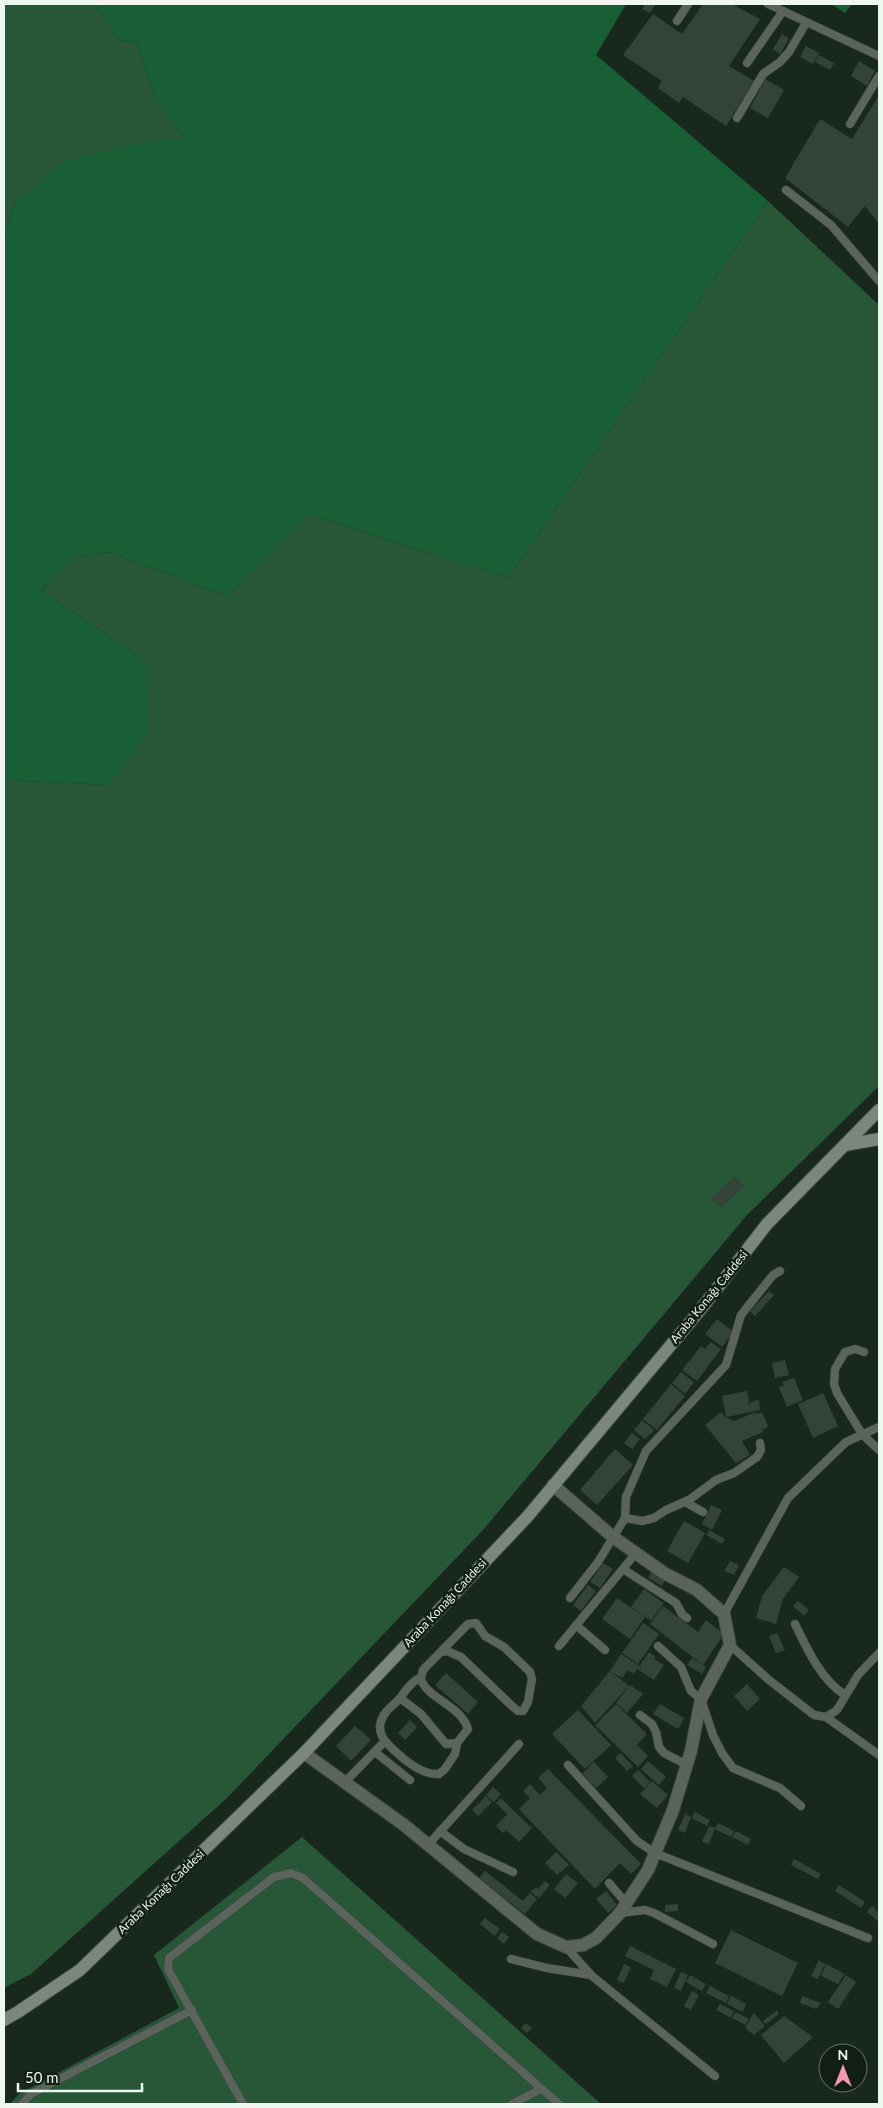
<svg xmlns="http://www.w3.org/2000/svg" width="883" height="2108" font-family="Lato,sans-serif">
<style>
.green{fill:#275737}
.forest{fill:#185f35}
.building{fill:#334337}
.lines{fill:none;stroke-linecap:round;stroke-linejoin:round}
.service-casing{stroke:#37453a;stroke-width:9}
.minor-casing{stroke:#37453a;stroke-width:14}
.secondary-casing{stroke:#37453a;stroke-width:14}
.service{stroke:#5b635d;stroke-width:8}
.minor{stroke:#5b635d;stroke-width:12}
.secondary{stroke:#7b867d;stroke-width:12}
.labels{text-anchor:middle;stroke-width:5;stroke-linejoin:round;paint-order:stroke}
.street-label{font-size:12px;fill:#edf6ef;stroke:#101e14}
</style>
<rect width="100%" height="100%" fill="#19281d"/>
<g class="green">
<polygon points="4,4 94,4 120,40 136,42 156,99 186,140 153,140 15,202 4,241"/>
<polygon points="768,201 879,305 879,1086 747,1215 483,1530 227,1798 31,1974 4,1988 4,780 109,785 145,661 41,590 71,558 109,552 227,596 307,514 508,578"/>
<polygon points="302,1837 601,2104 10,2104 19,2094 179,2008 154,1955"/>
</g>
<g class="forest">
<polygon points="94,4 626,4 596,55 768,201 508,578 307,514 227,596 109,552 71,558 41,590 145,661 148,732 109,785 4,780 4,241 15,202 65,161 153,140 186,140 156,99 136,42 120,40"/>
<polygon points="831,4 852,4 845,13"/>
</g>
<g class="building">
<polygon points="645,4 656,4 650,13 642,9"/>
<polygon points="703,4 732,4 760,19 729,66 754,81 726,126 683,97 679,103 658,88 662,81 623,55 653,14 682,34"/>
<polygon points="782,34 789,39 780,54 773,49"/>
<polygon points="806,46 819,53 813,64 800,57"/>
<polygon points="819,55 834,63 830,70 815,62"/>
<polygon points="859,61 875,71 867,86 851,76"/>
<polygon points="765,79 784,90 768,118 750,108"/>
<polygon points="879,95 879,224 865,206 848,227 785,178 820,119 852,139"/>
<polygon points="735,1176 744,1186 721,1208 711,1198"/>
<polygon points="769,1291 774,1295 755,1316 750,1311"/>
<polygon points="717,1319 734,1332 722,1347 705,1334"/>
<polygon points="711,1342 721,1349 697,1381 682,1370 701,1346 705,1349"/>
<polygon points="785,1360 789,1375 775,1378 772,1363"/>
<polygon points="681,1372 694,1382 685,1394 672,1383"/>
<polygon points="794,1378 803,1400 787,1407 779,1387 784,1385 782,1382"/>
<polygon points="671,1384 685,1396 657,1430 643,1419"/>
<polygon points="747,1391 750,1409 750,1402 759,1400 760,1410 726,1417 722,1396"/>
<polygon points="823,1393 838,1426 813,1438 798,1404"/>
<polygon points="721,1412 725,1417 734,1421 756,1412 757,1414 762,1412 768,1427 762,1430 763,1432 742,1441 750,1455 736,1463 705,1425"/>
<polygon points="642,1420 654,1430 645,1439 634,1430"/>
<polygon points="632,1433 640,1439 632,1449 624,1443"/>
<polygon points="615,1449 633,1465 597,1505 580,1490"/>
<polygon points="711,1505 722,1510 712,1530 702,1524"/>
<polygon points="684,1521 705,1533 688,1563 667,1551"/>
<polygon points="709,1530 725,1539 722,1544 706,1535"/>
<polygon points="730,1561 739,1565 734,1575 724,1571"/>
<polygon points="603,1563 613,1569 600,1588 590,1582"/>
<polygon points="784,1567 799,1577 783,1599 776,1624 756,1618 762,1596"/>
<polygon points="652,1570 666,1578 662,1586 648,1578"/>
<polygon points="588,1585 596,1591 581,1611 573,1605"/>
<polygon points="644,1589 664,1603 651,1621 631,1607"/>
<polygon points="617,1598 645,1617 630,1639 602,1619"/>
<polygon points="798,1601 809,1610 804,1616 793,1606"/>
<polygon points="663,1606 698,1632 706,1620 724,1634 703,1665 650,1624"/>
<polygon points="643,1623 659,1634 638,1664 622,1653"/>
<polygon points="777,1633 785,1650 776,1653 769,1636"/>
<polygon points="649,1652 656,1657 654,1659 664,1665 654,1680 637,1669 634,1674 628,1670 622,1678 610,1671 621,1654 641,1667 640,1665"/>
<polygon points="692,1658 706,1667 702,1674 687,1665"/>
<polygon points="610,1671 629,1686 595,1723 581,1706"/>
<polygon points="446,1673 478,1702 468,1714 435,1685"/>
<polygon points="747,1684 760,1699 747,1711 734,1696"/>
<polygon points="630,1685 643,1694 627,1713 616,1703"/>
<polygon points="616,1704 647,1734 637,1745 648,1756 638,1767 595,1725"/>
<polygon points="660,1704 684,1718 678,1729 653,1714"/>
<polygon points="578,1710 611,1745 585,1769 552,1734"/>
<polygon points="410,1720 417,1727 405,1740 398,1733"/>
<polygon points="355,1726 371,1740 351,1761 336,1746"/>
<polygon points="620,1753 633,1766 627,1771 615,1758"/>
<polygon points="648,1761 666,1777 659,1785 641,1769"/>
<polygon points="594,1762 608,1777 596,1788 582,1774"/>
<polygon points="548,1769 641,1864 631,1874 620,1863 595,1889 519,1809 530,1798 523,1791 530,1784 540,1795 547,1788 538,1778"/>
<polygon points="638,1770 650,1782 644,1788 632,1776"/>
<polygon points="652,1781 668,1795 657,1808 640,1794"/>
<polygon points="493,1787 501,1794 494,1802 486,1795"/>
<polygon points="486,1796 492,1802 478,1816 472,1810"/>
<polygon points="501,1798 512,1809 507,1814 496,1803"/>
<polygon points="512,1809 532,1828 519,1842 506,1830 503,1833 496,1826"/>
<polygon points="695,1812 710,1820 707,1826 692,1818"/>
<polygon points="685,1814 691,1817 685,1833 678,1830"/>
<polygon points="718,1823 734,1831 731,1837 715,1829"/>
<polygon points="709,1826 715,1828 709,1844 702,1842"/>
<polygon points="736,1831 751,1839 748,1845 732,1837"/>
<polygon points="556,1852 569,1865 557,1875 545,1863"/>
<polygon points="794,1859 821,1874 818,1879 791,1865"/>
<polygon points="485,1871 523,1901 530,1893 537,1899 525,1914 479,1878"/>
<polygon points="566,1874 578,1883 565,1898 554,1889"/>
<polygon points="545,1881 550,1885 539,1898 531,1892 536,1887 538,1889"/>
<polygon points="839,1885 865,1902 861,1908 835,1891"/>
<polygon points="606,1891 617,1905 608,1913 596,1899"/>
<polygon points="678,1904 678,1911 665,1912 665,1905"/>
<polygon points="872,1906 879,1913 879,1922 867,1912"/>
<polygon points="485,1918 500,1929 495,1936 480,1924"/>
<polygon points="731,1930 798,1963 782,1996 715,1963"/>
<polygon points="502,1932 509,1937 504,1944 497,1938"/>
<polygon points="630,1946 676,1969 667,1987 650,1979 654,1970 625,1956"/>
<polygon points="819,1960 825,1964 818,1979 811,1976"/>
<polygon points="624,1964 631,1967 624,1983 617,1980"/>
<polygon points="826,1964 845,1974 838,1984 821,1976"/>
<polygon points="681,1972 688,1975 681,1991 674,1988"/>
<polygon points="690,1975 706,1984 702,1991 686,1982"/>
<polygon points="846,1975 856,1982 838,2009 828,2002"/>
<polygon points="710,1986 729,1996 726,2003 706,1993"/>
<polygon points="692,1991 699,1995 691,2010 684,2006"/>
<polygon points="731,1996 746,2004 743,2012 727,2004"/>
<polygon points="802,1996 821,2003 816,2009 800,2003"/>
<polygon points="720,2004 734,2011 731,2018 716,2010"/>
<polygon points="777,2010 779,2014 766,2024 763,2021"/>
<polygon points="736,2012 749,2019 745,2025 732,2018"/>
<polygon points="754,2013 765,2026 754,2035 745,2028"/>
<polygon points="784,2016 813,2037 784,2063 761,2035"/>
<polygon points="526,2023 532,2028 527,2033 521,2028"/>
</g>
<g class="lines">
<defs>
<g id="service">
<polyline points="768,4 879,56"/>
<polyline points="677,21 688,4"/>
<polyline points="747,63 783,11"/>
<polyline points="737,118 763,74 780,62 789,52 806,23"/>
<polyline points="850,124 879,76"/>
<polyline points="786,190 831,225 879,281"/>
<polyline points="864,1352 855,1349 845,1352 835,1369 834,1384 837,1393 862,1434 879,1450"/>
<polyline points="685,1502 703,1512"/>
<polyline points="625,1518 642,1521 654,1518 666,1510 689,1500 716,1480 734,1473 757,1457 761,1450 760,1443"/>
<polyline points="623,1569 676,1603 682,1614 687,1618"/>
<polyline points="570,1598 598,1562 625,1518 626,1497 646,1451 726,1365 741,1315 773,1275 780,1271"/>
<polyline points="724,1614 788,1498 846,1442 879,1427"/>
<path d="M795 1624C807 1649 821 1680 845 1695"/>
<polyline points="576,1625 605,1650"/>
<polyline points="730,1645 769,1680 814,1715 826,1717 837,1710 858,1675 879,1653"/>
<polyline points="559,1646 636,1553"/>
<polyline points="658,1646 681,1667 691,1691 701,1699 713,1735 722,1753 733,1768 780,1788 801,1806"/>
<path d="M421 1677C410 1683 407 1689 400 1698 396 1703 390 1707 386 1712 370 1733 389 1746 404 1759 414 1767 426 1775 439 1774L445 1769 455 1754 457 1743 468 1729C461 1706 431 1700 422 1682 420 1678 422 1674 423 1670L468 1624 476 1623 485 1636 504 1647 530 1672 532 1679 530 1690 528 1702 523 1711H518L512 1706 461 1657 447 1651 441 1652"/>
<polyline points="400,1698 421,1714 446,1744 457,1743"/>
<polyline points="640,1715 652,1724 656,1732 659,1747 664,1753 687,1765"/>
<polyline points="826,1717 879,1755"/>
<polyline points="375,1752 410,1780"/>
<polyline points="568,1765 637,1841 655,1853 868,1938"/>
<polyline points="345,1782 384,1742"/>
<polyline points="440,1831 464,1849 513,1872"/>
<polyline points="428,1845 519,1744"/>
<polyline points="609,1883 626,1903"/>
<polyline points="620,1913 645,1910 654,1913 713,1944"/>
<polyline points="566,1947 592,1976 715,2076"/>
<polyline points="511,1959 547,1968 591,1975"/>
<polyline points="22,2104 31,2094 192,2010"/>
<polyline points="243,2104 168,1969 169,1958 274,1877 291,1873 303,1878 559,2104"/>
<polyline points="512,2104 541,2089"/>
</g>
<polyline id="minor" points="304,1753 404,1825 537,1934 566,1947 583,1945 596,1938 620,1913 648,1870 673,1810 691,1751 701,1699 730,1645 724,1614 697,1590 664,1573 613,1537 553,1485"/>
<g id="secondary">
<polyline points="845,1145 879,1139"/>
<polyline points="4,2020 18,2012 80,1970 304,1753 528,1516 701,1309 767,1224 879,1110"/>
</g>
</defs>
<use href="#service" class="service-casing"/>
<use href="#minor" class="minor-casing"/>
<use href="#secondary" class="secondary-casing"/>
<use href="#service" class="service"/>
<use href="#minor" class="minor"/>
<use href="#secondary" class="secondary"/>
</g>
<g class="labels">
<g class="street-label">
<text transform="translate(709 1297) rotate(-51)" y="4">Araba Konağı Caddesi</text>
<text transform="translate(445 1603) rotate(-47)" y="4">Araba Konağı Caddesi</text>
<text transform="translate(161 1892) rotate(-44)" y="4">Araba Konağı Caddesi</text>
</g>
</g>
<rect width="883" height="2108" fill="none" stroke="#edf6ef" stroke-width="10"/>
<g transform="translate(843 2068)"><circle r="24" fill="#101e14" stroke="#68746c"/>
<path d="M0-4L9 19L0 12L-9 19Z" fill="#f19ab1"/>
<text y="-8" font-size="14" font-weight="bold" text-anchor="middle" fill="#edf6ef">N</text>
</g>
<path d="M18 2083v8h124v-8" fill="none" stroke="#edf6ef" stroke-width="2.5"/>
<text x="25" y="2083" font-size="15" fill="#edf6ef" stroke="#101e14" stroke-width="4" paint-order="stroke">50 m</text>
</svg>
